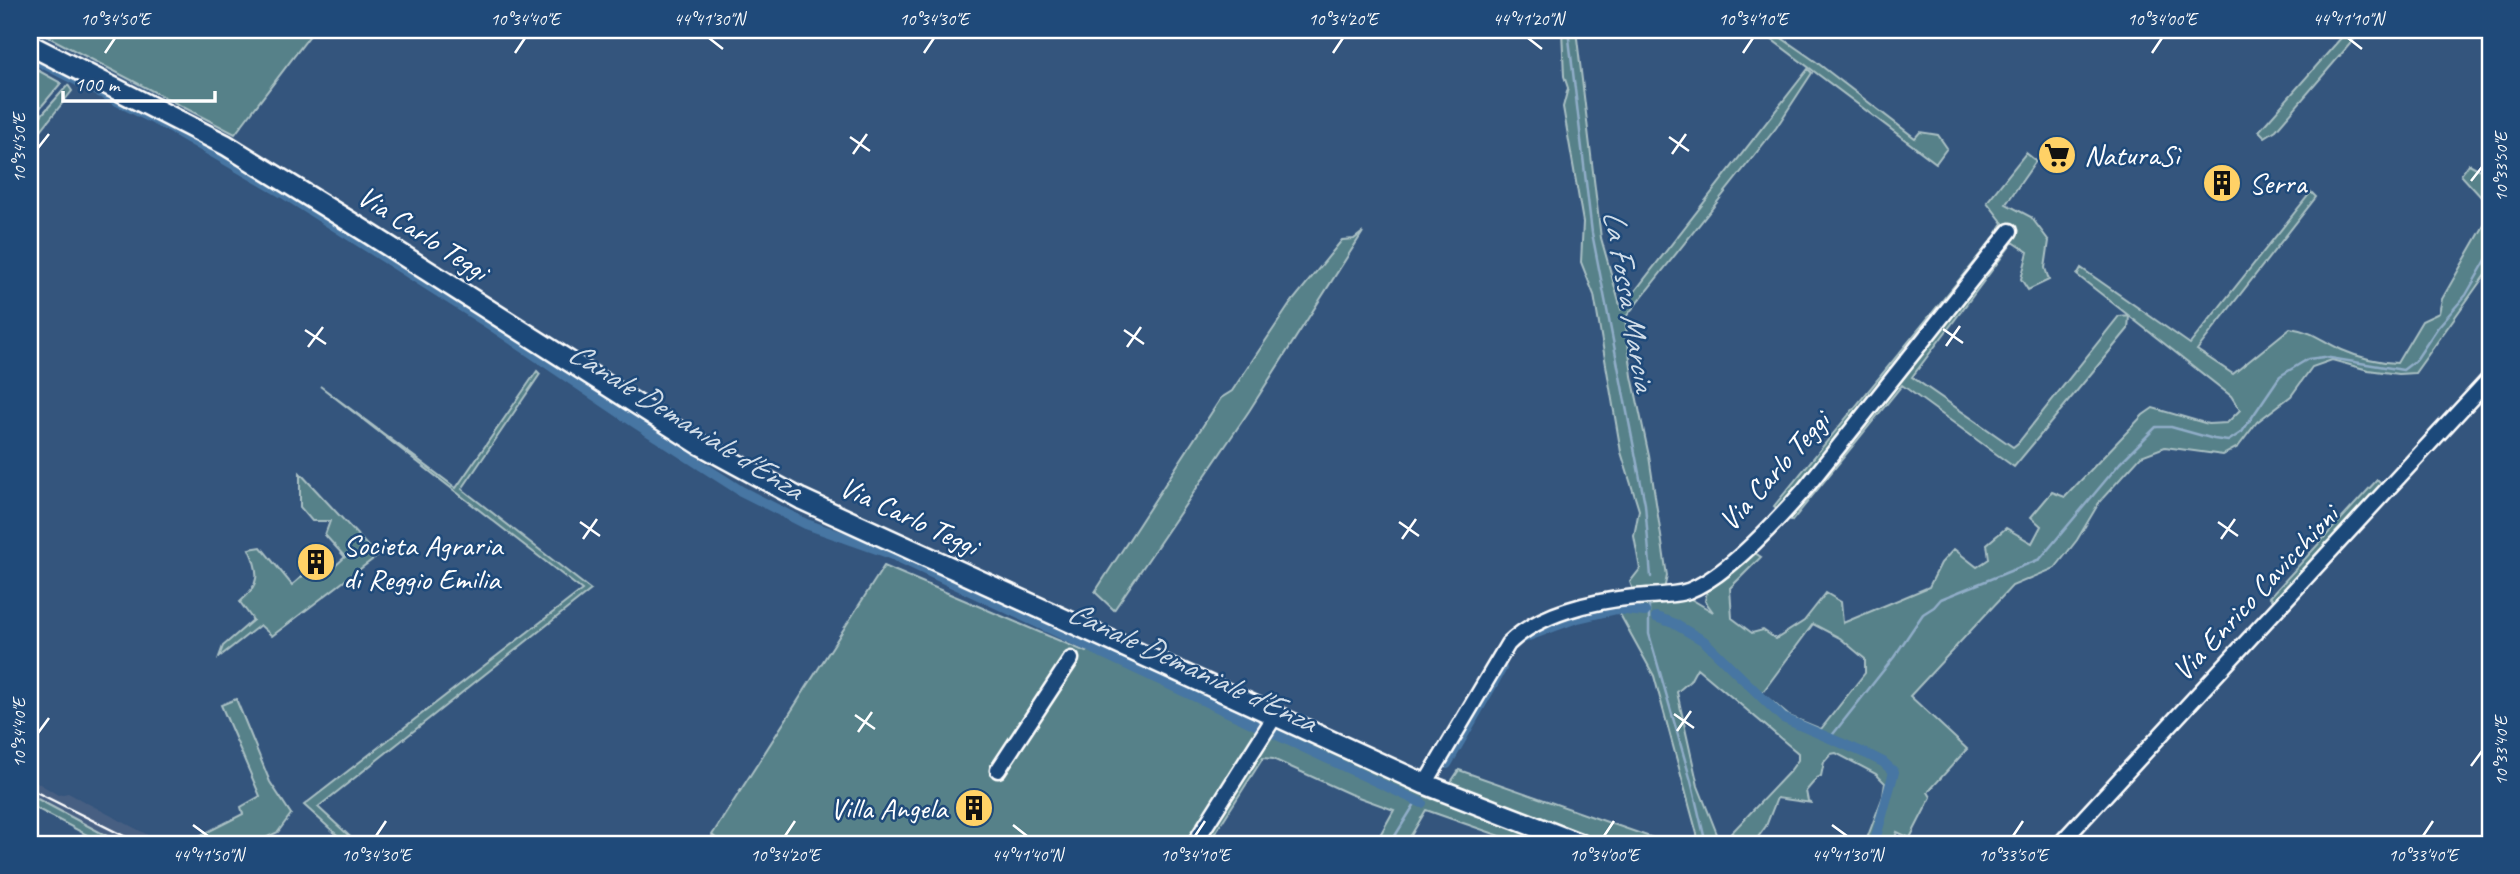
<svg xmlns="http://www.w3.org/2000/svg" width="2520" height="874" font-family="Caveat,sans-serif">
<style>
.built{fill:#475f82}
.green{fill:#568189;stroke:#aac0c4;stroke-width:2;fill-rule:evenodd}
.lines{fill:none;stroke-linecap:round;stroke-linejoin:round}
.stream{stroke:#90adc8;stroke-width:2.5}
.canal{stroke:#4676a3;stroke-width:10}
.minor-casing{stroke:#fff;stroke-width:19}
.major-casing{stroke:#fff;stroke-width:24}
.minor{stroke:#1f4a7a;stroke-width:14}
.major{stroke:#1f4a7a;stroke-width:19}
.rail{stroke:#fff;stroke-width:2.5}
.ticks{fill:none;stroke:#fff;stroke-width:2.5}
.labels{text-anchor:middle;stroke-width:5;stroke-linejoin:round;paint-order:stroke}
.poi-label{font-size:30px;fill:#fff;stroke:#1f4a7a;text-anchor:start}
.street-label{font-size:30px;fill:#fff;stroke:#1f4a7a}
.water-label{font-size:32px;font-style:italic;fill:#d1dde8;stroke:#1f4a7a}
.neatline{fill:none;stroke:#fff;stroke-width:2.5}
.ticks-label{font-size:18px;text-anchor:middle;fill:#fff}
</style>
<rect width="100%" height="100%" fill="#34557d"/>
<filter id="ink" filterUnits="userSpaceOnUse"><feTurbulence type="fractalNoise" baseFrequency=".0143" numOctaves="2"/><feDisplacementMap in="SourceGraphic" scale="14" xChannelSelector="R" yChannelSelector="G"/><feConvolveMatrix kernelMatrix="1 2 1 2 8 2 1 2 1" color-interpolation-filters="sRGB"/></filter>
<g filter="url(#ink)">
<polygon class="built" points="30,778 58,795 68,793 165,844 122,844 30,795"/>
<g class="green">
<polygon points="35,30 314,30 235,134"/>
<path d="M1562 30H1576L1601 238 1621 309 1808 69 1812 73 1776 128 1625 318 1632 376 1649 456 1667 576 1663 594 1679 592 1713 612 1705 601 1709 580 1747 548 1761 557 1730 588 1732 618 1752 633 1763 630 1776 639 1804 621 1826 593 1841 602 1843 623 1929 587 1941 563 1954 549 1977 567 1989 559 1987 544 2006 528 2032 543 2041 526 2031 517 2052 492 2065 497 2143 415 2153 408 2208 424 2227 423 2240 410 2231 396 2129 316 2128 329 2014 467 1902 385 1792 521 1774 506 1995 236 2003 223 1987 202 2026 153 2036 161 2006 204 2031 217 2049 241 2045 268 2049 280 2028 290 2021 279 2028 252 2013 242 1912 377 2013 447 2018 443 2119 316 2128 315 2077 275 2081 268 2190 344 2311 192 2316 197 2197 350 2233 374 2290 328C2316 332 2321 341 2342 350 2360 358 2378 362 2397 363L2422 321 2439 313 2442 299 2490 215V268L2415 373 2398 374 2368 370 2332 360 2312 367 2291 396 2257 422 2238 447 2223 455 2165 447 2141 456 2100 501 2077 540 2055 568 2012 586 1910 696 1967 749 1928 792 1931 797 1910 838 1897 832 1893 844H1865L1883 796 1885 783 1876 774 1836 753 1831 754 1824 762 1821 776 1817 778 1806 791 1808 801 1812 803 1777 798 1766 826 1753 844H1698L1697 834 1654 676 1617 609 1644 612 1639 606 1630 582 1640 569 1634 536 1639 510 1621 452 1594 295 1581 262 1583 222 1563 107 1568 88 1564 76ZM1813 624 1840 638 1865 659V673L1821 729 1789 716 1762 693ZM1697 668 1798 753V760L1790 771 1721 844 1698 786 1677 692 1690 681Z"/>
<polygon points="1759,30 1770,30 1815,61 1915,138 1920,132 1938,135 1947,148 1936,163"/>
<polygon points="2348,30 2362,30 2276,130 2265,137 2259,131"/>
<polygon points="30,66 61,83 30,120"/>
<polygon points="68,85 72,91 30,144 30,128"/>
<polygon points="2469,164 2490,175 2490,207 2461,175"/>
<polygon points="1363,232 1249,411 1114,610 1095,592 1221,398 1232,391 1290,304 1342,240 1354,239"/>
<polygon points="537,371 540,374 462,489 591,590 318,807 358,844 347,844 304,805 582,590 320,386 456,488"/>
<path d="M300 473 377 556 272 636 260 625 219 657 223 646 253 620 240 602C260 585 260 573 249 549L261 547 292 585 312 568 322 578 345 557 325 535 330 521H312L300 507Z"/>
<polygon points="2377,480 2386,489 2279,606 2270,597"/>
<polygon points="884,566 1086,652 1093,644 1102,646 1432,799 1438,790 1580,844 1523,844 1426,810 1406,844 1375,844 1394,810 1350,794 1273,759 1263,758 1208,844 723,844 712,835"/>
<polygon points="236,699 270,782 291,814 278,832 253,844 184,844 243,814 241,807 260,796 221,705"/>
<polygon points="1459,770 1670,844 1603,844 1449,785"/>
<polygon points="30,795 122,844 104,844 30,805"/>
</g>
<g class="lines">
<g class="stream">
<polyline points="1568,30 1592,233 1645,504 1651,577"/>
<polyline points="1649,602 1649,634 1691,781 1706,844"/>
<polyline points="1830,738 1894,657 1923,614 1934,607 1941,599 2040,559 2120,463 2156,427 2171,427 2214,439 2228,441 2242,432 2280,376 2308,359 2324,357 2403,370 2416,360 2438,327 2466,295 2490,253"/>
<polyline points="1390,844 1416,802"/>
</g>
<g class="canal">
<polyline points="30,57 167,126 286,195 492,326 634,422 741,491 806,524 891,554 1422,803"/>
<polyline points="1656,617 1673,623 1704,641 1783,718 1869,755 1883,762 1894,772 1874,844"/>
<polyline points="1523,638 1574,619 1617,609 1645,612"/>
<polyline points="1447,764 1502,668"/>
</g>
<defs>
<g id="minor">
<polyline points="998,770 1071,659"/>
<path d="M1425 784 1508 644C1539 613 1593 601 1635 597 1652 595 1673 596 1688 591 1727 576 1777 521 1804 490L2010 231"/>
<polyline points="1194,844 1275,716"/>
<polyline points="2060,844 2490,378"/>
</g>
<polyline id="major" points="30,45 226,145 365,231 699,444 801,499 1425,784 1580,844"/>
</defs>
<use href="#minor" class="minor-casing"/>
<use href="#major" class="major-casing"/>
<use href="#minor" class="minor"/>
<use href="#major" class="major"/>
<polyline class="rail" points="30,789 140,844"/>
</g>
</g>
<path class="ticks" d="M709 38 723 49M1528 38 1542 49M2348 38 2362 49M105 53 115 38M515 53 525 38M924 53 934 38M1333 53 1343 38M1743 53 1753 38M2152 53 2162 38M850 137 870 151M1669 137 1689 151M38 148 49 134M853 154 867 134M1672 154 1686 134M2471 181 2482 167M1943 329 1963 343M305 330 326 344M1124 330 1144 344M1946 346 1960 326M308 347 323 327M1127 347 1141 327M580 522 600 536M1399 522 1419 536M2218 522 2238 536M583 539 597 519M1402 539 1416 519M2221 539 2235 519M1674 714 1694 728M855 715 875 729M1677 731 1691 711M858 732 872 712M38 733 49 718M2471 766 2482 751M193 825 208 836M1013 825 1027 836M1832 825 1847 836M376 836 386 821M785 836 795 821M1195 836 1205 821M1604 836 1614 821M2013 836 2023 821M2423 836 2433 821"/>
<defs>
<symbol id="supermarket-disc" viewBox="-11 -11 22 22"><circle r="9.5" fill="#ffd166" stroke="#1f4a7a"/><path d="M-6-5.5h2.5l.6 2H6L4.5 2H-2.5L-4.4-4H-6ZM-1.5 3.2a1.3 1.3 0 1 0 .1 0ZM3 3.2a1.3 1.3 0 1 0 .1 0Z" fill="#111"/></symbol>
<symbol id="building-disc" viewBox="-11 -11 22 22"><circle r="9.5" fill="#ffd166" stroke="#1f4a7a"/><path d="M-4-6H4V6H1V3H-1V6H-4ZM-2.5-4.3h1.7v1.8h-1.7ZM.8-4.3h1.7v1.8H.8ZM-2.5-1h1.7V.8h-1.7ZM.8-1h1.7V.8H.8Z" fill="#111"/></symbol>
</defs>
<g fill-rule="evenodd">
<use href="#supermarket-disc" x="2035" y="133" width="44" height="44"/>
<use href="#building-disc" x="2200" y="161" width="44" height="44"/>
<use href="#building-disc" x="294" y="540" width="44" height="44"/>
<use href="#building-disc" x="952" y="786" width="44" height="44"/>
</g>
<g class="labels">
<g class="poi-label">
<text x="2084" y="165">NaturaSì</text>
<text x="2249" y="193">Serra</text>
<text x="343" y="555">Societa Agraria<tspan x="343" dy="34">di Reggio Emilia</tspan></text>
<text x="947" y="818" text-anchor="end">Villa Angela</text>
</g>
<g class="street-label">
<text transform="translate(423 233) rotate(33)" y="10">Via Carlo Teggi</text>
<text transform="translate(1774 471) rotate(-48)" y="10">Via Carlo Teggi</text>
<text transform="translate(909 516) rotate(25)" y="10">Via Carlo Teggi</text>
<text transform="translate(2255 593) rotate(-47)" y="10">Via Enrico Cavicchioni</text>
</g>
<g class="water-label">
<text transform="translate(1630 300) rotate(80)" y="11">La Fossa Marcia</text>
<text transform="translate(686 420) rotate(32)" y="11">Canale Demaniale d'Enza</text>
<text transform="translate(1192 666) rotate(25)" y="11">Canale Demaniale d'Enza</text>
</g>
</g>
<rect width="2520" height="874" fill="none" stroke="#1f4a7a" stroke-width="77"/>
<path d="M63 91v10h152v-10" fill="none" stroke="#ffffff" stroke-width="3.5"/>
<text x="74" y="91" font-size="21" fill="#ffffff" stroke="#1f4a7a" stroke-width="5" paint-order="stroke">100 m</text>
<rect x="38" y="38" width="2444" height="798" class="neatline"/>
<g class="ticks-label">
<text x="115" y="25">10°34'50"E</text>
<text x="525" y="25">10°34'40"E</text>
<text x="709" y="25">44°41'30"N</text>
<text x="934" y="25">10°34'30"E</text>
<text x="1343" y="25">10°34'20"E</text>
<text x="1528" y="25">44°41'20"N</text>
<text x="1753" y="25">10°34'10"E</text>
<text x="2162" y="25">10°34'00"E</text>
<text x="2348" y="25">44°41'10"N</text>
<text transform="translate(19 148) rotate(-90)" y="6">10°34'50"E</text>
<text transform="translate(2501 167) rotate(-90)" y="6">10°33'50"E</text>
<text transform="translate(19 733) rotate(-90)" y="6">10°34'40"E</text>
<text transform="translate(2501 751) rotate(-90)" y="6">10°33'40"E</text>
<text x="208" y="861">44°41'50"N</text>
<text x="376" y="861">10°34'30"E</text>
<text x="785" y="861">10°34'20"E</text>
<text x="1027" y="861">44°41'40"N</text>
<text x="1195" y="861">10°34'10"E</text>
<text x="1604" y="861">10°34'00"E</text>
<text x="1847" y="861">44°41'30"N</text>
<text x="2013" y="861">10°33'50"E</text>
<text x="2423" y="861">10°33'40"E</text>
</g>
</svg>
